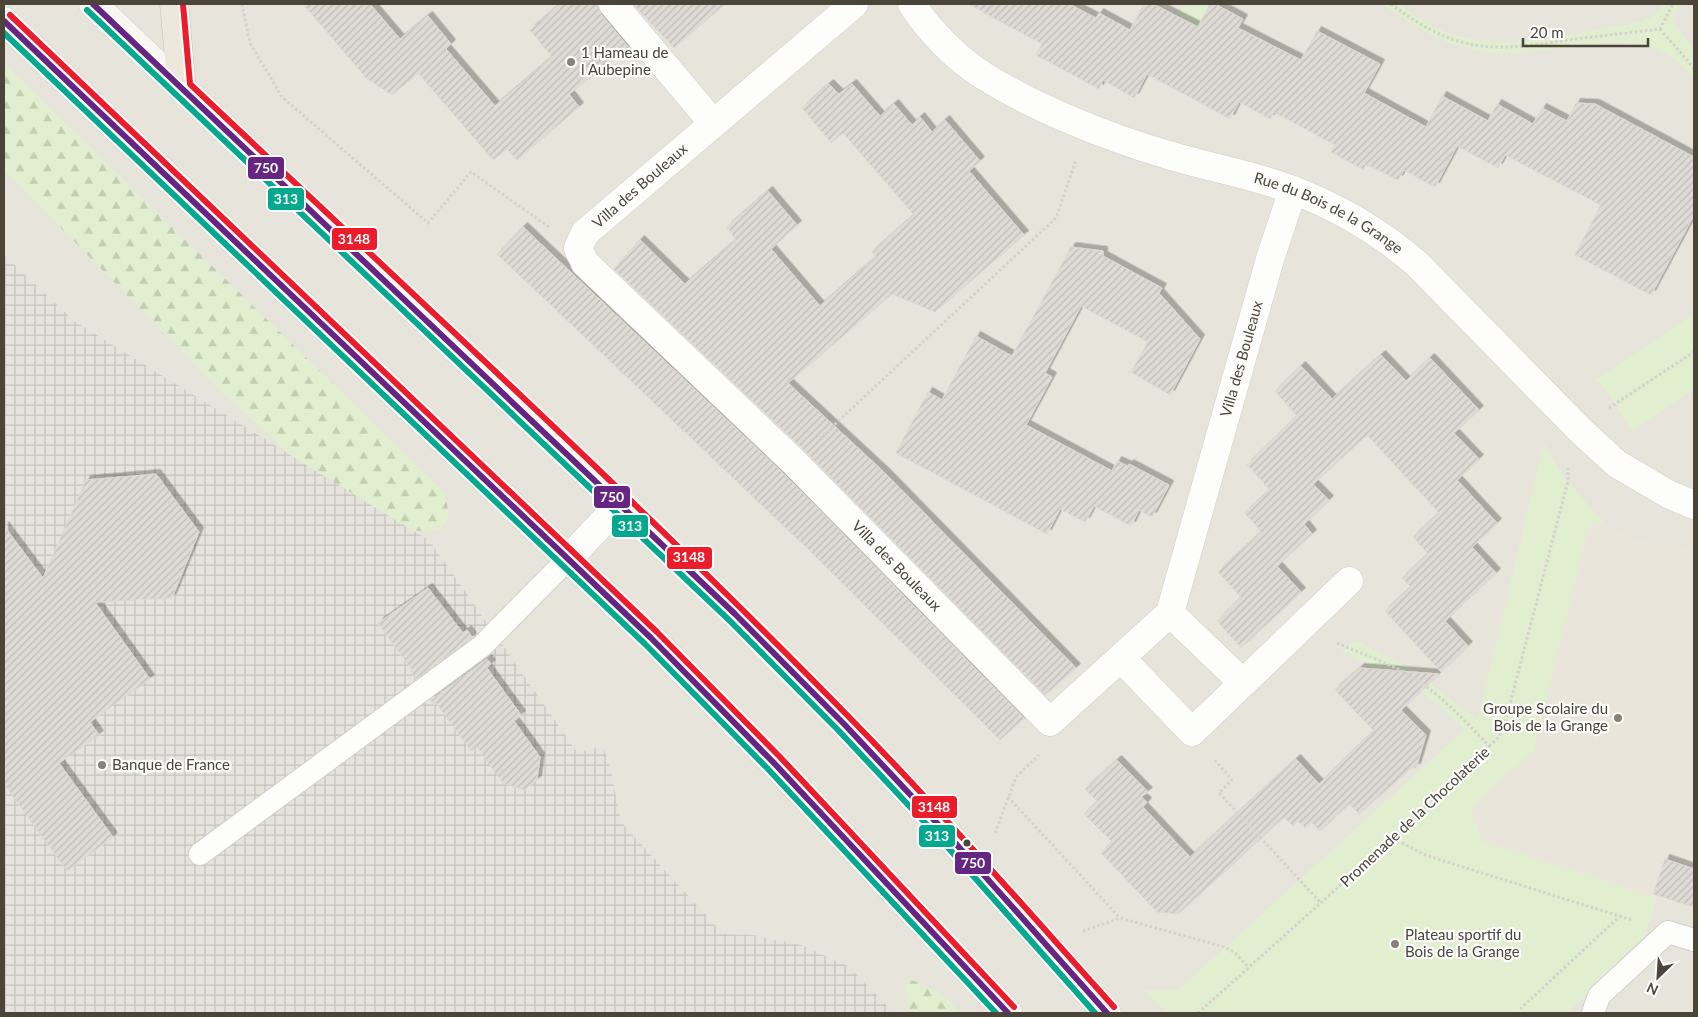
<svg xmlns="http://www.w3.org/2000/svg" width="1698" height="1017" font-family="Lato,sans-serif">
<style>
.residential{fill:#e7e4dc}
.industrial{fill:url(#industrial-grid)}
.education{fill:#eae5da}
.green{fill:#e1eecf}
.forest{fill:url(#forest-firs)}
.building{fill:url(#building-hatch);stroke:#dcd9d4;filter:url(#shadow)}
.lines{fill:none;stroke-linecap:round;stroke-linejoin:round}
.lane-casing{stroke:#d2d0cb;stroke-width:24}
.street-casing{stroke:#d2d0cb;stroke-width:29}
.secondary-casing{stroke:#d3cfc5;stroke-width:29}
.highway-casing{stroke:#ccbfa9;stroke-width:29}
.path{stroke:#d3d2cc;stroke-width:3;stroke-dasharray:2.5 2.5;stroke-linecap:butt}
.lane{stroke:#fdfdfc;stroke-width:22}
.street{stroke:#fdfdfc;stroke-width:28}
.secondary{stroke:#f7f6f1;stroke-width:28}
.highway{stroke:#ede8db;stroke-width:28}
.bus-1-casing{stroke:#fff;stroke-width:10}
.bus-2-casing{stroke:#fff;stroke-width:10}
.bus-3-casing{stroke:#fff;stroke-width:10}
.bus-1{stroke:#662483;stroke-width:6}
.bus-2{stroke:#00a88f;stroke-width:6}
.bus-3{stroke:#ed1c2a;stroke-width:6}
.poi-dot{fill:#868178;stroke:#fff;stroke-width:2}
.bus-dot{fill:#4b4439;stroke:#fff;stroke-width:2}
.labels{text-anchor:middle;stroke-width:4.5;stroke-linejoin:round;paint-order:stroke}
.poi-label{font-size:15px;fill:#4b4439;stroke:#fff;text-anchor:start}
.street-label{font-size:15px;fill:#4b4439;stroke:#fff}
.line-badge{stroke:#fff;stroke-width:2}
.badge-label{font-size:14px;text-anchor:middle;font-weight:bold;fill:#fff}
</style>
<defs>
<pattern id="industrial-grid" width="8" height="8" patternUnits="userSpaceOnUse" patternTransform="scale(1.25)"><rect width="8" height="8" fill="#e6e2de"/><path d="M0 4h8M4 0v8" fill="none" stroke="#c7c3bf"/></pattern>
<pattern id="forest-firs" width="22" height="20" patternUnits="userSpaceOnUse" patternTransform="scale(1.25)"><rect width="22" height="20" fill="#e1eecf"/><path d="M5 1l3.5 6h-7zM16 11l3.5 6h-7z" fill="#c3cdb2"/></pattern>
<pattern id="building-hatch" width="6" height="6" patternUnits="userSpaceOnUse" patternTransform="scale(1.25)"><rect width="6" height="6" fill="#dedbd6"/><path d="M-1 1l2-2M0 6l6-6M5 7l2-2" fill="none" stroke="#c0bdb8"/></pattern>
<filter id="shadow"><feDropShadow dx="4.5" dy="-4.5" stdDeviation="0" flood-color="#0004"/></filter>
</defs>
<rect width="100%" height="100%" fill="#f4f2ee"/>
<rect class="residential" x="4" y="4" width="1690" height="1009"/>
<polygon class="industrial" points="4,255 74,321 430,541 577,752 603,746 611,771 621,822 723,934 753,935 801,945 848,966 894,1013 4,1013"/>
<polygon class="education" points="1604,523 1629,538 1694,549 1694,910 1483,841 1471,809 1534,750 1589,526"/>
<g class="green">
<polygon points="1184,4 1210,4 1173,74 1178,17"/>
<path d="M1382 4H1400C1472 67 1557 34 1641 22L1653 16 1664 4H1679L1673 22 1694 49V79C1649 19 1576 51 1514 53 1507 53 1501 55 1495 54 1445 47 1422 31 1382 4Z"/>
<polygon points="1694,314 1694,389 1632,432 1607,392 1596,380"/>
<polygon points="1544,443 1563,476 1604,523 1589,526 1534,750 1471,809 1483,841 1657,898 1642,945 1567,1013 1166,1013 1145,991 1179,989 1464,730 1439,706 1406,682 1341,652 1355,640 1410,668 1468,713 1478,718"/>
</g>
<g class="forest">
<polygon points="4,63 445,493 449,516 441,529 427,532 412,530 290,455 221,391 4,170"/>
<path d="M911 980C932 985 946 997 960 1013H909L904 987Z"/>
</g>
<g class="building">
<polygon points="303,4 370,4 400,39 428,16 451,44 446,49 495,106 552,57 530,30 560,4 598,4 601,14 629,48 569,94 579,107 517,160 507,149 493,160 418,73 392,95 367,79"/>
<polygon points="633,4 725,4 674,48"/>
<polygon points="968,4 1069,4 1096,18 1099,13 1130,30 1144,4 1153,4 1198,27 1210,4 1215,4 1243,19 1238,28 1301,60 1317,31 1380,64 1364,93 1426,127 1442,96 1488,121 1497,104 1533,124 1542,108 1567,121 1576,103 1595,104 1694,157 1694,215 1651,295 1575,255 1601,205 1505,155 1498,168 1457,146 1435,187 1404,170 1398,180 1366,164 1364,170 1331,152 1335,145 1274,112 1270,119 1239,102 1230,119 1147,74 1134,98 1103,80 1099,89 1036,55 1042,44"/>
<polygon points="829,84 839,94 852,84 880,116 894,104 912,125 920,117 932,132 945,120 980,161 969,171 1024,235 935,312 892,294 788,383 885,473 1076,668 1045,695 805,451 614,269 640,240 685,284 736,240 727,227 768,191 797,225 771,249 820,306 876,257 872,252 914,215 843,133 831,143 802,108"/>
<polygon points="523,227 783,473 1024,718 1000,740 809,550 497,254"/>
<polygon points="1071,247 1103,251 1103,256 1162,288 1159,293 1200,339 1170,395 1131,372 1148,342 1081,306 1045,373 1052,377 1026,425 1112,471 1117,461 1128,466 1129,464 1169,485 1152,517 1139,510 1131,526 1094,506 1085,522 1060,509 1047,534 896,453 928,392 942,400 976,336 1012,356"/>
<polygon points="1381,355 1406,381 1430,358 1479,410 1454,433 1479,459 1457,480 1497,523 1472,547 1496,573 1445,621 1468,646 1441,672 1385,611 1411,587 1402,578 1428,554 1413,537 1439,513 1367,435 1313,484 1329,500 1304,524 1312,534 1277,566 1301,592 1241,648 1217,621 1241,597 1218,572 1261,532 1245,513 1270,490 1247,465 1297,416 1275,391 1301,366 1332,399"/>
<polygon points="156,474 199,532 172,598 95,602 150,679 90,722 99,735 59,763 113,837 67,871 4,784 4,526 43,578 86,480"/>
<polygon points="428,588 463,633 467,630 472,637 416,679 410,671 412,670 378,623"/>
<polygon points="487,659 491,664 487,668 521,715 514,721 540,757 537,780 524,790 503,783 477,747 471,751 436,703 434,705 431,700"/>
<polygon points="1360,668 1439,674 1401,710 1426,735 1416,768 1411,768 1359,814 1349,804 1320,831 1312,823 1305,828 1298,821 1293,826 1284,817 1178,914 1157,912 1101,853 1112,842 1084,814 1097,801 1085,789 1117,760 1148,792 1141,797 1147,802 1143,807 1190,857 1296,759 1319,784 1374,731 1335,690"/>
<polygon points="1665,859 1694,869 1694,907 1653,894"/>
</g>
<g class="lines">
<defs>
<g id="lane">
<polyline points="200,854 482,646 569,558"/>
<polyline points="1593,1013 1599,996 1668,932 1694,940"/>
</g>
<g id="street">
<polyline points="613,4 713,123"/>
<path id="s1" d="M854 4 585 233 578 248 585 263 794 462 1050 722 1170 613 1270 259 1293 190"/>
<path id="s2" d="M912 4C929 31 957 59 984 76 1035 108 1107 137 1165 154 1207 167 1251 174 1293 190 1337 207 1380 232 1416 263L1581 431 1617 464 1670 495 1694 505"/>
<polyline points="569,558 620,504"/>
<polyline points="1121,658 1192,732 1243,683 1170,613"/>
<polyline points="1243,683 1349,581"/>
</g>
<g id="secondary">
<polyline points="93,4 735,614 845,725 949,836 1107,1013"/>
<polyline points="4,21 651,638 773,762 1008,1013"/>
</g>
<polyline id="highway" points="174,4 182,88"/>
</defs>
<use href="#lane" class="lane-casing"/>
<use href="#street" class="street-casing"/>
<use href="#secondary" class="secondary-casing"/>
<use href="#highway" class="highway-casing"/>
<g class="path">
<polyline points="242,4 250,43 282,97 428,223 471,172 549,227"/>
<path d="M1391 4C1464 59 1499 50 1583 38 1609 35 1635 32 1660 29L1673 4"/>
<polyline points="1660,29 1694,68"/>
<polyline points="1609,408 1694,352"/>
<polyline points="820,438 1056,218 1076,160"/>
<path d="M1337 643C1358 652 1379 660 1398 669 1434 687 1463 719 1490 747"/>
<polyline points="1215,760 1232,780 1219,793 1321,903"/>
<polyline points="1008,797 1120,918"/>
<polyline points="995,833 1016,777 1039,755"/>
<polyline points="1393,838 1425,855 1632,920"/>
<polyline points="1083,931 1120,918 1225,947 1235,953 1249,968"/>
<polyline points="1520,1009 1619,917"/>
<polyline points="1198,1013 1393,838 1498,738 1504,727 1568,481 1568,468"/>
</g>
<use href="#lane" class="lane"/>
<use href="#street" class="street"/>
<use href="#secondary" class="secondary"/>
<use href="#highway" class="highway"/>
<defs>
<g id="bus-1">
<polyline points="93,4 735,614 845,725 949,836 1107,1013"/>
<polyline points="4,21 651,638 773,762 1008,1013"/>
</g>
<g id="bus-2">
<polyline points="87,10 729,620 839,731 943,842 1095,1013"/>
<polyline points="4,33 645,644 767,768 996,1013"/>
</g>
<g id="bus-3">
<path d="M183 4 190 84C411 293 636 499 848 716 940 810 1026 909 1114 1007"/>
<polyline points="10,15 657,632 779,756 1014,1007"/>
</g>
</defs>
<use href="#bus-1" class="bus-1-casing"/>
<use href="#bus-2" class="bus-2-casing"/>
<use href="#bus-3" class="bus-3-casing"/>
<use href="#bus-1" class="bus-1"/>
<use href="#bus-2" class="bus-2"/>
<use href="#bus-3" class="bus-3"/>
</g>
<g class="poi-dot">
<circle cx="571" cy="62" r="5"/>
<circle cx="1618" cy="718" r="5"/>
<circle cx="102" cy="765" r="5"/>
<circle cx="1395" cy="944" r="5"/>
</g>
<circle class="bus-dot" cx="967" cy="843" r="4.5"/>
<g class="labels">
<g class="poi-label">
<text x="581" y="58">1 Hameau de<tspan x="581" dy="17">l Aubepine</tspan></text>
<text x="1608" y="714" text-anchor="end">Groupe Scolaire du<tspan x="1608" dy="17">Bois de la Grange</tspan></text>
<text x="112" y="770">Banque de France</text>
<text x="1405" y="940">Plateau sportif du<tspan x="1405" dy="17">Bois de la Grange</tspan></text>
</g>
<g class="street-label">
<text transform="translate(640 186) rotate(-41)" y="5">Villa des Bouleaux</text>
<text dy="5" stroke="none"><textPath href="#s2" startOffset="475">Rue du Bois de la Grange</textPath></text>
<text dy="5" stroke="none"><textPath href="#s1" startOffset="1466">Villa des Bouleaux</textPath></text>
<text dy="5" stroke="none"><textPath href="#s1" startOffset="821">Villa des Bouleaux</textPath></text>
<text transform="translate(1415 817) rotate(-43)" y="5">Promenade de la Chocolaterie</text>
</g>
</g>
<g class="line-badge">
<rect x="247" y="156" width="38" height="24" rx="5" fill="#662483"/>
<rect x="267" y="187" width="38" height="24" rx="5" fill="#00a88f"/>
<rect x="331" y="227" width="47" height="24" rx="5" fill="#ed1c2a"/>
<rect x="593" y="485" width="38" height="24" rx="5" fill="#662483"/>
<rect x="611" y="514" width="38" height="24" rx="5" fill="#00a88f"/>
<rect x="666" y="546" width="47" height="24" rx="5" fill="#ed1c2a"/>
<rect x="911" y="795" width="47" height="24" rx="5" fill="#ed1c2a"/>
<rect x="918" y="824" width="38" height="24" rx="5" fill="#00a88f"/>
<rect x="954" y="851" width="38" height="24" rx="5" fill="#662483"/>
</g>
<g class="badge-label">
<text x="266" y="173">750</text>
<text x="286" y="204">313</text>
<text x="354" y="244">3148</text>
<text x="612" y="502">750</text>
<text x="630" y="531">313</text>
<text x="689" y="562">3148</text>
<text x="934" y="812">3148</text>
<text x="937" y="841">313</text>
<text x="973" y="868">750</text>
</g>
<rect width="1698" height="1017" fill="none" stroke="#4b4439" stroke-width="10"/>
<g transform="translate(1658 977) rotate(205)" stroke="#ffffff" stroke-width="4" paint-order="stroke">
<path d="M0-4L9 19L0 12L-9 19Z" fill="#4b4439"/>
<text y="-8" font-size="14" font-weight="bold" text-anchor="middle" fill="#4b4439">N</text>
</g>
<path d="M1523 38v8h125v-8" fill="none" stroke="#4b4439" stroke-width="2.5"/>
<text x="1530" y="38" font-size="15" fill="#4b4439" stroke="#ffffff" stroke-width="4" paint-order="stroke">20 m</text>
</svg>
